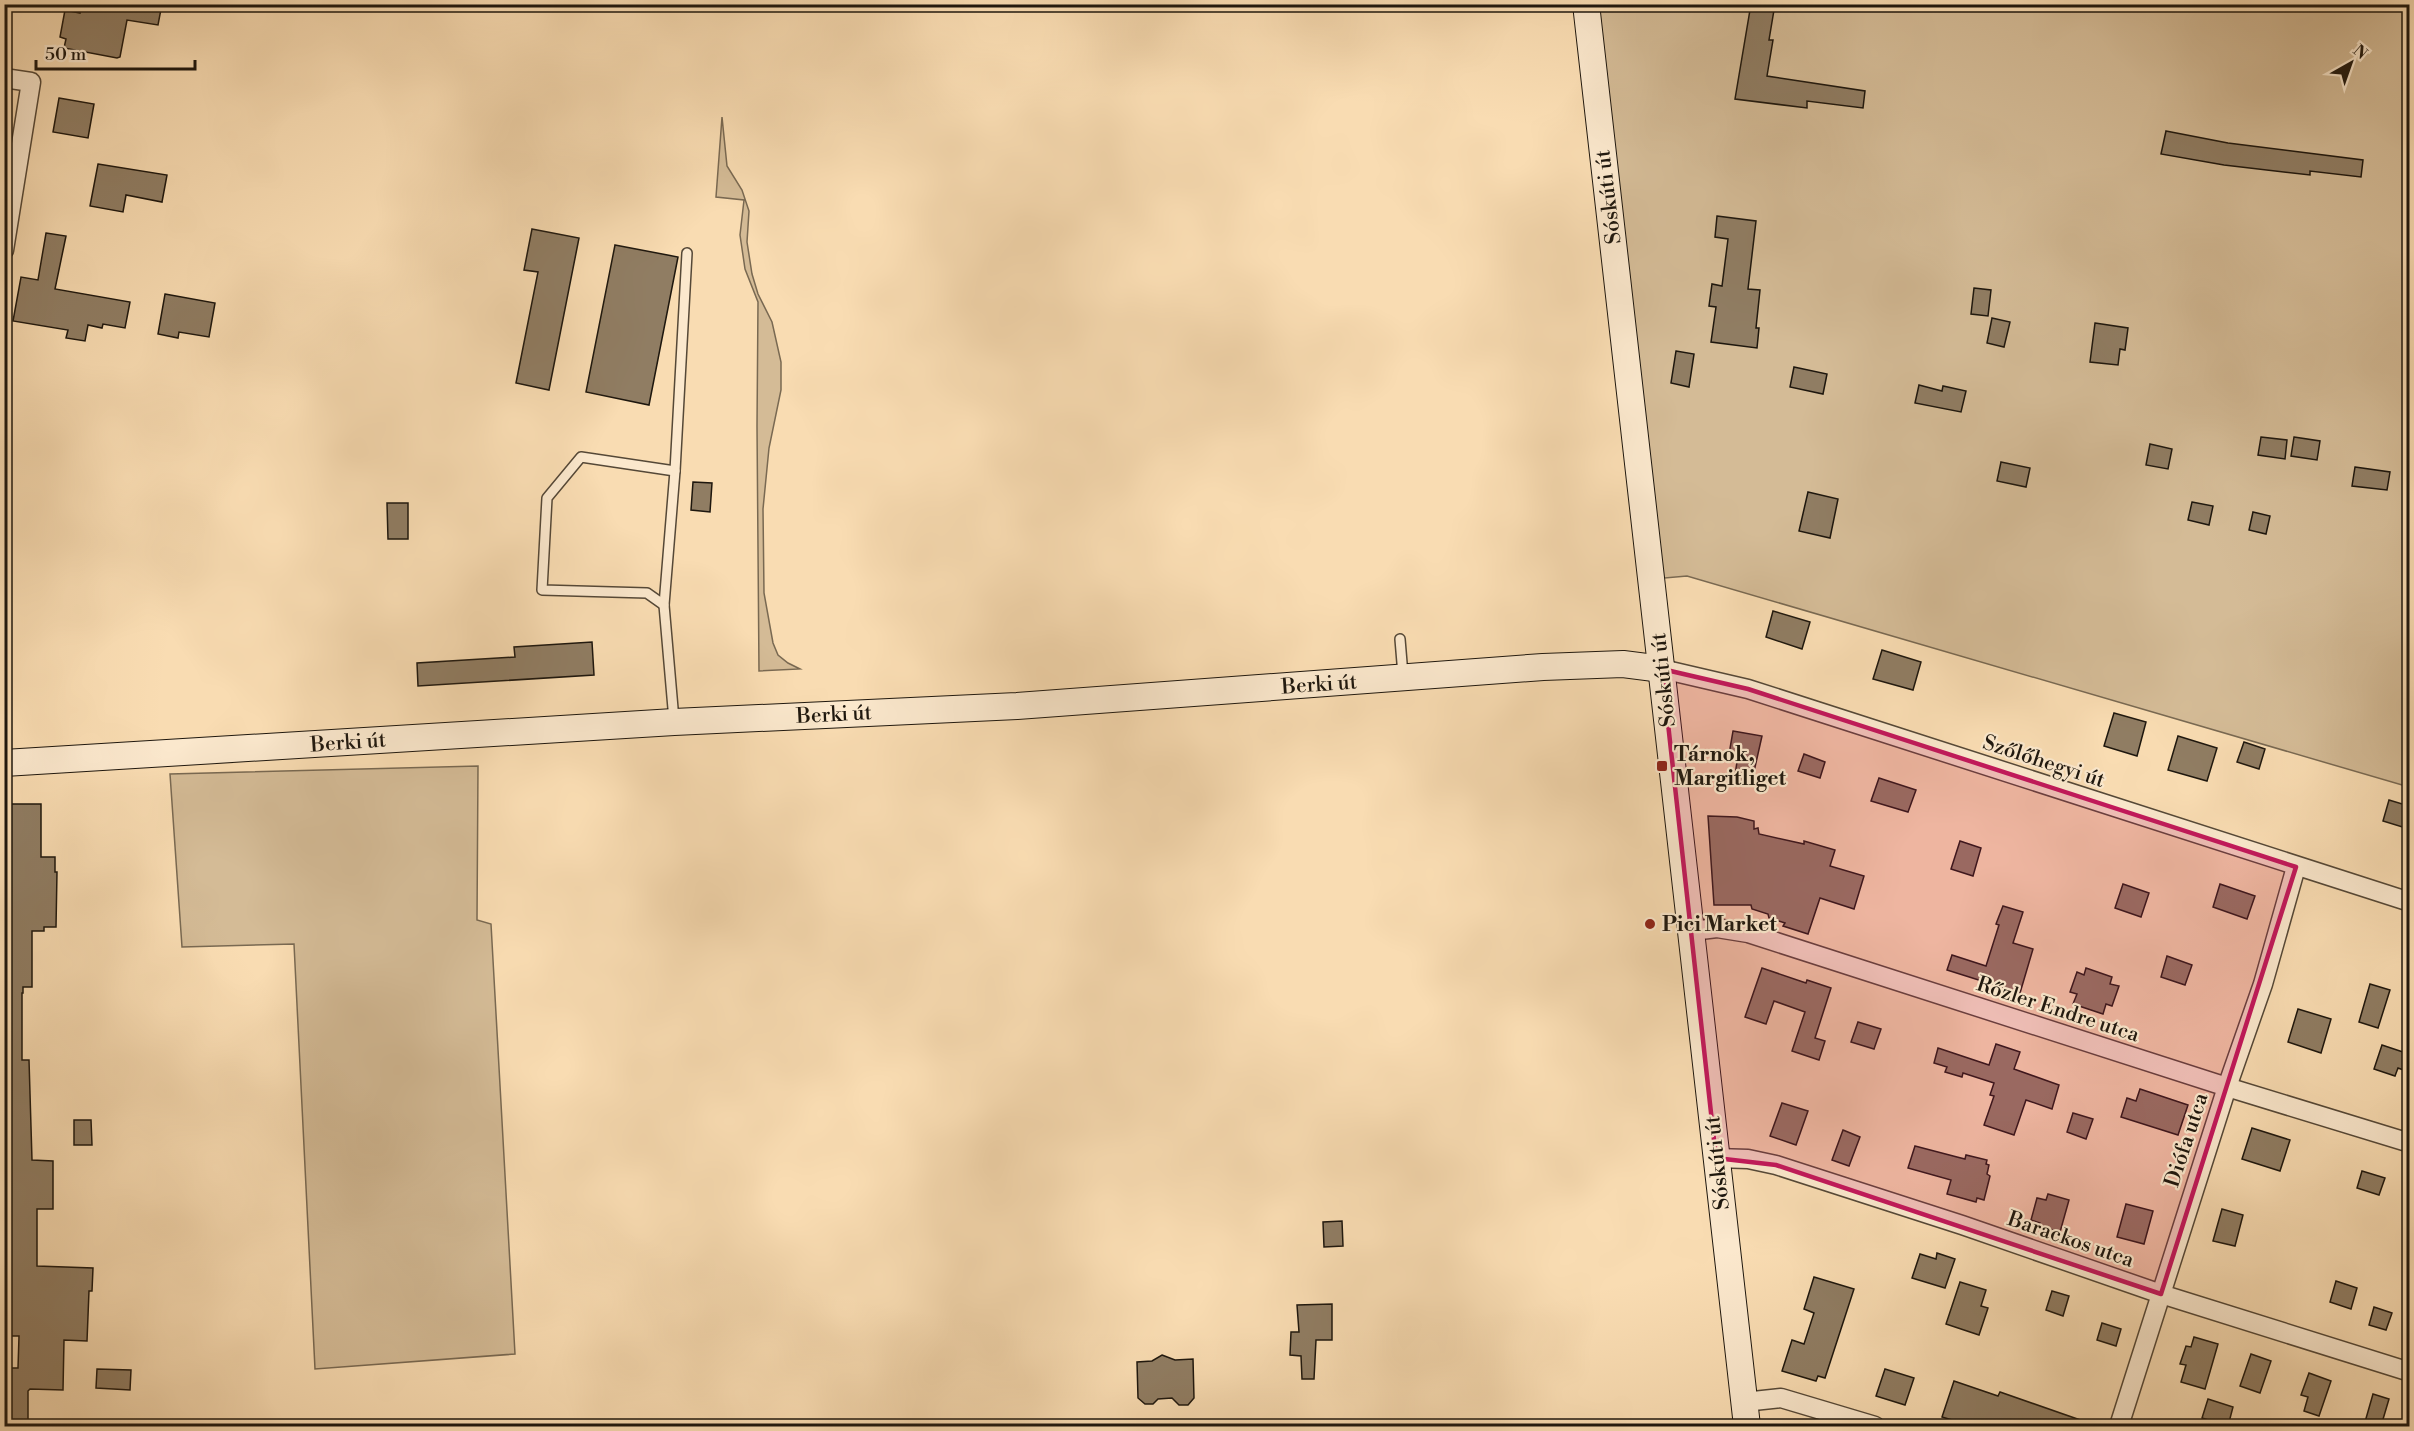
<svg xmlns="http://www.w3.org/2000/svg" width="2414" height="1431" font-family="'Libre Bodoni',serif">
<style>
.green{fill:#d4bb96;stroke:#796952;stroke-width:1.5}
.building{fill:#907d63;stroke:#1e170e;stroke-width:1.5}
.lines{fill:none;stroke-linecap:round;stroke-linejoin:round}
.lane-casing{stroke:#554837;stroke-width:12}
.street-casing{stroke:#554837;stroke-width:21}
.secondary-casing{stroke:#1e170e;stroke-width:28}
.lane{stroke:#fbe8cd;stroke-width:9}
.street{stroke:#fbe8cd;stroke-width:18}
.secondary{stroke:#fbe8cd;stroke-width:26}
.marked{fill:#c2185b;fill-opacity:0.2;stroke:#c2185b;stroke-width:4.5;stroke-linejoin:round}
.poi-dot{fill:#8f2418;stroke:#fbe8cd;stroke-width:2}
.labels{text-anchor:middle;stroke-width:4.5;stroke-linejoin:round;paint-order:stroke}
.street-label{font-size:21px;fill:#1e170e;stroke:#fbe8cd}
.poi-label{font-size:21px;font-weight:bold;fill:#1e170e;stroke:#fbe8cd;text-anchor:start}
</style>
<rect width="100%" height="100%" fill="#f9dcb2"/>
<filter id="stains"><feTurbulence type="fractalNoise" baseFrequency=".00333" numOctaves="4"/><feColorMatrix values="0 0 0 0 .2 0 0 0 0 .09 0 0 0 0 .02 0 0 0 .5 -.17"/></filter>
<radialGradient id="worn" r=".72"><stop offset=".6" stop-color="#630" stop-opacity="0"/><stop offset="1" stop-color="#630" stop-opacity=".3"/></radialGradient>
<g class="green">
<polygon points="1577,5 2409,5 2409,787 1687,576 1642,580"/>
<polygon points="722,117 727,166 742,190 749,211 747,242 752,274 758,294 772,322 781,362 781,390 769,448 763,509 764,593 773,643 778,655 788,663 800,669 759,671 757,426 758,302 745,269 740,235 744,200 716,197"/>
<polygon points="478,766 477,920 491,924 515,1354 315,1369 294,944 182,947 170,774"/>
</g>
<g class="building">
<polygon points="81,4 162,4 158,25 127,20 120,57 117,58 64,48 66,39 60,37 65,10 80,13"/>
<polygon points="1751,4 1775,4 1769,40 1773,40 1767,76 1865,91 1863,108 1807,101 1807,108 1735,99"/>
<polygon points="59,98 94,104 88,138 53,132"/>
<polygon points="2166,131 2228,143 2363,160 2361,177 2310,171 2310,175 2224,165 2161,154"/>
<polygon points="98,164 167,175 162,202 126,195 123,212 90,206"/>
<polygon points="1717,216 1756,221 1748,289 1760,290 1756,328 1759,328 1757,348 1711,342 1716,307 1709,306 1712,284 1722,286 1728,239 1715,237"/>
<polygon points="532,229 579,238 549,390 516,383 538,272 524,270"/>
<polygon points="46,233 66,236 55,289 130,302 125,328 103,324 102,328 88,325 85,341 66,338 68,330 13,321 21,277 38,280"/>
<polygon points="615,245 678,257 649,405 586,392"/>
<polygon points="1974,288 1991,290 1988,316 1971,314"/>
<polygon points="165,294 215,303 209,337 179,332 178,338 158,334"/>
<polygon points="1992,318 2010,322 2004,347 1987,343"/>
<polygon points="2095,323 2128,328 2125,350 2120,349 2118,365 2090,362"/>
<polygon points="1676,351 1694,354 1689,387 1671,383"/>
<polygon points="1794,367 1827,374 1823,394 1790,387"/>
<polygon points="1919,385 1942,391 1943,386 1966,391 1961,412 1915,403"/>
<polygon points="2261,437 2287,440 2285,459 2258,455"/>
<polygon points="2294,437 2320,441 2317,460 2291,456"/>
<polygon points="2150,444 2172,449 2168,469 2146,465"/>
<polygon points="2001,462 2030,468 2026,487 1997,481"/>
<polygon points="2355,467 2390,472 2387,490 2352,486"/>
<polygon points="693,482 712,483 710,512 691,510"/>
<polygon points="1808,492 1838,499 1830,538 1799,531"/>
<polygon points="2192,502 2213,506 2209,525 2188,520"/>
<polygon points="387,503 408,503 408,539 388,539"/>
<polygon points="2253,512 2270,516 2266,534 2249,530"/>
<polygon points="1773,611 1810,622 1802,649 1766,637"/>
<polygon points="592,642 594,675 418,686 417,663 515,657 514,647"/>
<polygon points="1882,650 1921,662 1913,690 1873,679"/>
<polygon points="2114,713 2146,722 2137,756 2104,746"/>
<polygon points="1733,731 1762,736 1751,785 1734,782 1738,755 1729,754"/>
<polygon points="2178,736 2217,748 2207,781 2168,770"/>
<polygon points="2244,742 2265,749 2259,769 2237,762"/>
<polygon points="1804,754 1825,762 1820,778 1798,771"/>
<polygon points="1879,778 1916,790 1908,812 1871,801"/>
<polygon points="2389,800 2409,806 2409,829 2383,821"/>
<polygon points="4,804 41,804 41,857 55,857 55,872 57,872 56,927 44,927 44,931 32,931 32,987 23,987 23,993 22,993 22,1060 29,1060 32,1160 53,1161 53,1209 37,1209 37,1266 93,1268 92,1291 89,1291 87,1341 64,1340 63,1390 30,1389 28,1391 28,1426 4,1426 4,1368 18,1368 19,1336 4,1336"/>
<polygon points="1708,816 1737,817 1754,821 1754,829 1758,828 1759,834 1804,844 1804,841 1835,850 1830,866 1864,876 1854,909 1820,898 1808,934 1783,926 1785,923 1769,918 1768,914 1752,909 1751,905 1714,905"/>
<polygon points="1960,841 1981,848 1973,876 1951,869"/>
<polygon points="2123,884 2149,893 2141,917 2115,908"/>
<polygon points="2220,884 2255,896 2247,919 2213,907"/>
<polygon points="2003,906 2023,912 2013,943 2033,949 2020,993 1947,970 1952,955 1986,966 1999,925 1996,924"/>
<polygon points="2167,956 2192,965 2185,985 2161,977"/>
<polygon points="1762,968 1806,983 1807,980 1831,988 1815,1038 1825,1041 1819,1060 1792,1051 1805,1012 1774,1001 1766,1024 1745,1017"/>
<polygon points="2086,968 2112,977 2110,984 2119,986 2112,1006 2106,1004 2103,1014 2073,1004 2077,994 2070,992 2077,972 2084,975"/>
<polygon points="2370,984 2390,990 2378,1028 2359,1022"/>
<polygon points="2298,1009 2331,1019 2321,1053 2288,1042"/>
<polygon points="1858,1022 1881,1029 1874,1049 1851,1042"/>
<polygon points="1996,1044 2020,1052 2014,1069 2059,1085 2052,1109 2026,1100 2014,1135 1984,1125 1994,1096 1990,1095 1994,1083 1963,1073 1962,1077 1945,1072 1947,1067 1934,1063 1938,1048 1989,1065"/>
<polygon points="2382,1045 2409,1054 2406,1071 2398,1068 2395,1076 2374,1069"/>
<polygon points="2140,1089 2188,1105 2178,1135 2121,1117 2127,1098 2136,1101"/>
<polygon points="1782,1103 1808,1111 1796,1145 1770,1136"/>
<polygon points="2073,1113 2093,1119 2086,1139 2067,1132"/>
<polygon points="74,1120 91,1120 92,1145 74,1145"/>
<polygon points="2252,1128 2290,1140 2280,1171 2242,1159"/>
<polygon points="1843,1130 1860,1137 1849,1166 1832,1160"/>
<polygon points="1915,1146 1957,1157 1965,1159 1966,1155 1987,1160 1986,1164 1989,1165 1987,1174 1990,1176 1984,1200 1977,1198 1976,1202 1947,1194 1951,1180 1908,1168"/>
<polygon points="2362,1171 2385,1178 2379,1195 2357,1188"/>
<polygon points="2048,1194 2069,1200 2060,1232 2039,1226 2040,1223 2031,1220 2037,1198 2046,1200"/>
<polygon points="2126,1204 2153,1211 2144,1244 2117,1237"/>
<polygon points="2222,1209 2243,1215 2235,1246 2213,1241"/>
<polygon points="1342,1221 1343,1246 1324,1247 1323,1222"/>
<polygon points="1937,1253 1955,1259 1945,1288 1912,1278 1920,1254 1936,1259"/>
<polygon points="1814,1277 1854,1289 1825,1378 1818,1376 1816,1381 1782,1371 1792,1340 1804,1344 1814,1313 1804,1309"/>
<polygon points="2336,1281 2357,1288 2351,1309 2330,1302"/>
<polygon points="1960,1282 1986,1290 1981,1306 1988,1308 1979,1335 1946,1324"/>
<polygon points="2052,1291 2069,1296 2063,1316 2046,1310"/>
<polygon points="1332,1304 1332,1340 1316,1340 1314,1379 1302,1379 1301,1356 1290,1355 1291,1332 1299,1332 1297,1305"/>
<polygon points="2374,1307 2392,1313 2386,1330 2369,1325"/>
<polygon points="2102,1323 2121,1329 2116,1346 2097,1340"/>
<polygon points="2194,1337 2218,1344 2205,1389 2181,1382 2186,1365 2180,1364 2186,1346 2191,1347"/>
<polygon points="2251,1354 2271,1361 2260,1393 2240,1386"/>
<polygon points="1162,1355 1175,1360 1193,1359 1194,1398 1188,1405 1179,1405 1172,1398 1158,1399 1153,1404 1145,1404 1138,1398 1137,1362 1152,1361"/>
<polygon points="97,1369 131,1370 130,1390 96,1388"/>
<polygon points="1885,1369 1914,1378 1905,1405 1876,1396"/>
<polygon points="2309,1373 2331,1381 2319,1416 2304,1411 2308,1397 2301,1395"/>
<polygon points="1954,1381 1998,1396 2000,1392 2089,1423 2088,1426 1972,1426 1942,1417"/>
<polygon points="2373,1394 2389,1399 2381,1426 2365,1422"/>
<polygon points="2208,1399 2233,1407 2228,1426 2202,1418"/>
</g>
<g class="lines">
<defs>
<g id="lane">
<polyline points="664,605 647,593 542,590 547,498 581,457 675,471"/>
<polyline points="1400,639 1403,675"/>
<polyline points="674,720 664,605 675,471 687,253"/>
</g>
<g id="street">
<polyline points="4,78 31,82 4,250"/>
<polyline points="1662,669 1748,689 2410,902"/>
<polyline points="1692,931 1717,928 1748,933 2227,1087 2410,1143"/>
<polyline points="1716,1158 1748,1159 1776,1165 1962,1225 2161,1294 2410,1372"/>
<polyline points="1744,1402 1781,1398 1875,1426"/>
<polyline points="2119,1426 2227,1087 2263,984 2296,867"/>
</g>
<g id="secondary">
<polyline points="1586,4 1747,1426"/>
<polyline points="4,763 674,722 1017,706 1543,667 1623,664 1662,669"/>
</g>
</defs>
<use href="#lane" class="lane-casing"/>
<use href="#street" class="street-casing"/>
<use href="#secondary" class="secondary-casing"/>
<use href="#lane" class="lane"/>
<use href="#street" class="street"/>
<use href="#secondary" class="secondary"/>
</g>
<path class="marked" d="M1662 669 1748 689 2296 867 2161 1294 1776 1165 1716 1158Z"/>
<g class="poi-dot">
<rect x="1656" y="760" width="12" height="12" rx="3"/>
<circle cx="1650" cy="924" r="6"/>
</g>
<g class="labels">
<g class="street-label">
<text transform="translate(1608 197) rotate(-97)" y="7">Sóskúti út</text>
<text transform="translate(1663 680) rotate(-96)" y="7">Sóskúti út</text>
<text transform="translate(1319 684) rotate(-4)" y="7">Berki út</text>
<text transform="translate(834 714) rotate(-3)" y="7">Berki út</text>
<text transform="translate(348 742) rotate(-4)" y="7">Berki út</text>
<text transform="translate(2044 761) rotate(18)" y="7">Szőlőhegyi út</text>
<text transform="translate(2058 1009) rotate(18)" y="7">Rőzler Endre utca</text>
<text transform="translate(2186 1140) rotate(-72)" y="7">Diófa utca</text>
<text transform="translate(1717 1163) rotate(-96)" y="7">Sóskúti út</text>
<text transform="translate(2071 1239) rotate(19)" y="7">Barackos utca</text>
</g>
<g class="poi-label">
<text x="1674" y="761">Tárnok,<tspan x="1674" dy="24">Margitliget</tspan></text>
<text x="1662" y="931">Pici Market</text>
</g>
</g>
<rect width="2414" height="1431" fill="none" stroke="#f9dcb2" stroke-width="24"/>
<rect x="6" y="6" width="2402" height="1419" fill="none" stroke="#1e170e" stroke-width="3"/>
<rect x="12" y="12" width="2390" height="1407" fill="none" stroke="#1e170e" stroke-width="1.5"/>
<g transform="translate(2351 63) rotate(40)" stroke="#fbe8cd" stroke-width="4.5" paint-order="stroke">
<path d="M0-4.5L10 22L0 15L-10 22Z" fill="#1e170e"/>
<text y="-9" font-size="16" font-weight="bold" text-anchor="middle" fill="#1e170e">N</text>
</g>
<path d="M36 60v9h159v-9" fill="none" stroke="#1e170e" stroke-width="3"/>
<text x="45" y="60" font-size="18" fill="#1e170e" stroke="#fbe8cd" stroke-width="4.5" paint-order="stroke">50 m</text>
<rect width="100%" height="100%" filter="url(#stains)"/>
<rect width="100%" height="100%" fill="url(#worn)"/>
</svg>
